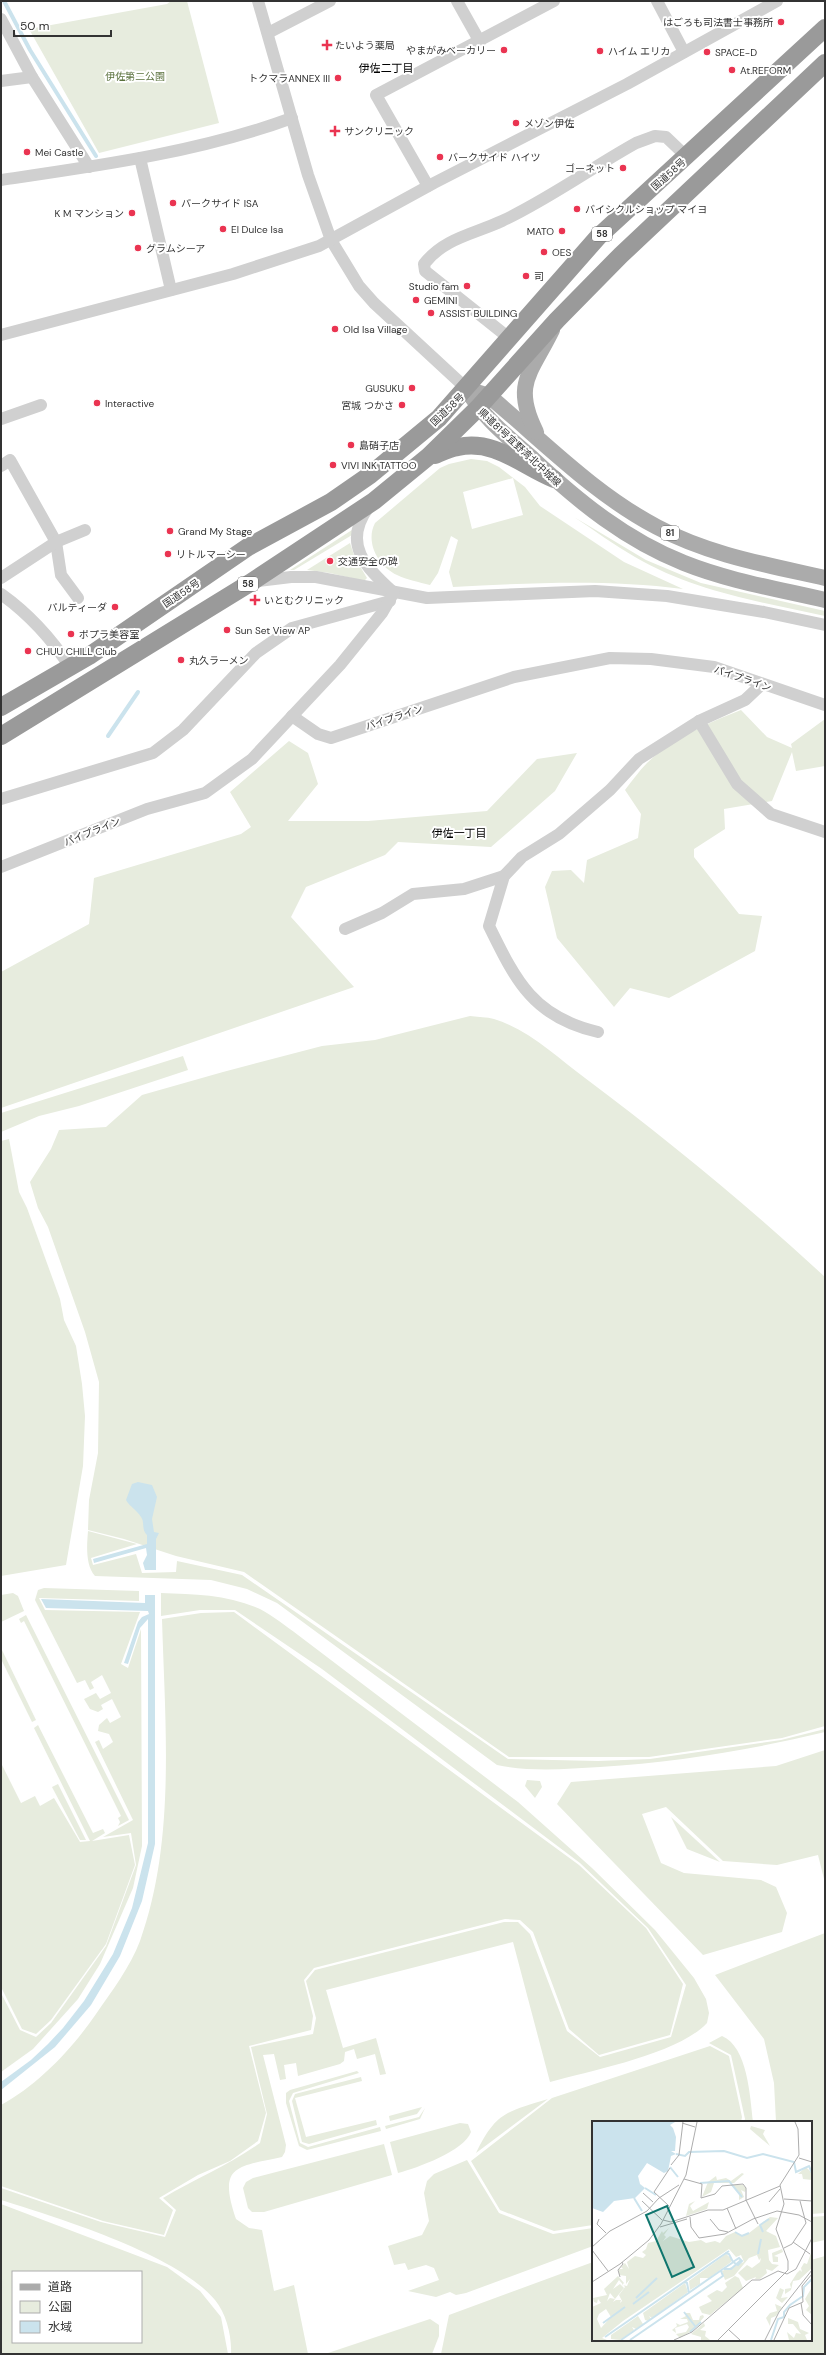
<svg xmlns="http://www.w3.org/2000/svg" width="826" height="2355" font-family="'DM Sans','Noto Sans JP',sans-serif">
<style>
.green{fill:#e7ecde;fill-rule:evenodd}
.water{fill:#cbe3ed}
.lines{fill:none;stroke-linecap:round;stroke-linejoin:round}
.stream{stroke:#cbe3ed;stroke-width:4}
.minor{stroke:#d0d0d0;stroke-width:12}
.major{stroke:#ababab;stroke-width:16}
.highway{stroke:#9a9a9a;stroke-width:18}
.poi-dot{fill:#ea3451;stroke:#fff;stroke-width:1.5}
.labels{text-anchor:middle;stroke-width:4;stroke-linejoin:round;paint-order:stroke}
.shield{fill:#fff;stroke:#707070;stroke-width:1}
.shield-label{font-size:9px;font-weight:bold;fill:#333}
.poi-label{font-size:10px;fill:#333;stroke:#fff;text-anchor:start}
.park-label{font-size:10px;fill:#5a713d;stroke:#fff}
.street-label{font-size:10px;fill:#333;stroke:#fff}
.neighbourhood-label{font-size:11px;fill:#000;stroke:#fff}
.inset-river{fill:none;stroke:#cbe3ed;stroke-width:2}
.inset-road{fill:none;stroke:#adadad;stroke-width:1}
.view{fill:#0f766e;fill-opacity:0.15;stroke:#0f766e;stroke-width:2}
.inset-edge{fill:none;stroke:#333;stroke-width:2}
</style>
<rect width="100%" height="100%" fill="#fff"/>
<g class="green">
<polygon points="171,1 187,1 219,123 99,153 29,29 167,4"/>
<path d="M471 459 487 461 499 467 525 487 540 506 624 562 683 589C607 579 531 583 453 587L449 572 458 540 451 536 438 573 430 585C419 582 407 580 397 575 378 566 365 542 375 523L440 468 449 464ZM513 478 523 515 472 529 463 492Z"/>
<path d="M574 517 646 560 701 583 825 611V616C760 602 693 591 635 557 614 545 594 530 574 517Z"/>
<polygon points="352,530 352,535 294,570 290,570"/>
<polygon points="350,543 355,558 367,578 364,581 330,573 307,570"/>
<path d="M741 710 767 737 792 748 791 744 825 719V766L796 771 792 752 772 801 724 809 725 829 694 849V857L739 914 762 916 755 951 669 998 630 988 614 1007 557 938 545 887 552 871 571 870 584 883 587 860 638 838 641 814 625 790C632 781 639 771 647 763 673 738 708 723 741 710Z"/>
<polygon points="289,741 308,753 318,784 288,821 368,821 487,811 537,759 577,753 555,791 491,847 398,842 385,855 306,887 291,917 354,987 1,1108 1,972 89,924 94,878 241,834 251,827 230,792"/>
<path d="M470 1016C478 1017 487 1017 494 1019 528 1029 558 1058 585 1078 669 1141 748 1206 825 1277V1726L782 1738 649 1757H509L244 1572 176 1556 124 1539 88 1530 89 1500 98 1453 99 1382 85 1332 48 1227 38 1208 30 1182 51 1149 59 1130 106 1127 142 1095 223 1072 322 1046 375 1040Z"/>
<polygon points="183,1056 188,1070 79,1106 39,1116 1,1132 1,1113"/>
<polygon points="9,1139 19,1192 27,1208 60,1299 64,1320 76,1346 82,1384 85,1416 83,1466 66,1565 1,1576 1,1141"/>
<path d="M88 1531 137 1544 91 1558 93 1565 136 1554 142 1573 176 1572 177 1561 242 1575 508 1759 598 1761 650 1759 781 1740 825 1729V1732C751 1750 677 1762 600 1767 566 1769 531 1772 497 1765L277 1603 247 1589 211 1580 95 1576C85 1565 87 1544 88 1531Z"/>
<polygon points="44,1588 139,1591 139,1601 39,1598 45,1610 140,1612 121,1664 128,1668 141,1629 142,1846 133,1888 100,1964 78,1999 33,2049 1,2072 1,1993 20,2030 36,2037 51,2023 106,1946 136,1865 131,1833 103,1837 133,1820 95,1742 99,1740 103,1749 113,1742 109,1734 98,1731 99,1725 107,1718 110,1723 121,1717 112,1699 101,1705 103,1709 98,1712 90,1709 84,1699 96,1693 100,1699 111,1693 102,1675 91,1682 94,1688 90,1690 85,1680 77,1683 35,1600 38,1590"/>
<polygon points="13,1593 18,1596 24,1611 1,1622 1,1595"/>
<path d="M161 1593C195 1594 229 1595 260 1609 273 1616 286 1626 298 1635L518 1802 592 1868 655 1930 694 1978 706 1999 709 2013 707 2023C678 2054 593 2070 550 2082L513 1942 326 1990 343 2048 376 2038 386 2074 380 2075 375 2054 357 2059 354 2049 345 2052 344 2061 340 2064 298 2076 296 2063 284 2065 286 2079 280 2080 274 2054 263 2055 286 2145 285 2152 282 2157C235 2167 218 2166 236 2219L249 2228 262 2230 274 2291 294 2285 308 2354H231C232 2336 226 2313 215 2300 177 2254 58 2218 1 2200V2188L101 2222 165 2237 176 2210 163 2198C195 2179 229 2165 260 2143L267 2114 251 2047 313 2034 316 2018 306 1981 315 1970 504 1922H518L530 1934 567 2031 600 2057 671 2037 686 1985 648 1928 580 1863 322 1669 235 1610H200L161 1616Z"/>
<path d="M234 1612 579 1865 646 1928 683 1984 670 2035 599 2055 569 2029 533 1932 520 1920 505 1919 314 1968 304 1980 313 2016 311 2030 249 2046 266 2113 258 2141 230 2161 198 2175 159 2198 173 2210 164 2235 103 2221 1 2186V2105C38 2085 72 2049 96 2014 112 1991 130 1967 140 1941 176 1841 165 1724 162 1619L201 1613Z"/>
<polygon points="26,1615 129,1820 118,1826 120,1822 118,1818 121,1816 24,1621 21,1623 19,1619"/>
<polygon points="1,1648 36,1720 32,1722 1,1659"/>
<polygon points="38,1725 93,1833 103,1829 105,1833 92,1841 129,1835 135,1865 106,1944 51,2020 36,2034 22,2029 1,1987 1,1763 21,1803 35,1796 40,1806 54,1798 80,1842 90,1841 34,1728"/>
<polygon points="825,1750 825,1883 818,1855 777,1865 723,1861 666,1807 642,1814 661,1863 684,1873 761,1880 776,1887 787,1913 782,1932 703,1955 557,1804 571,1782 776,1766"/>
<polygon points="527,1780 540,1781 542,1787 535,1798 525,1786"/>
<polygon points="58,1784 86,1840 80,1840 52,1787"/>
<polygon points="671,1817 720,1862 687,1849"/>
<polygon points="825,1933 825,2213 811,2214 811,2122 776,2122 774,2083 764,2039 715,1975"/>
<path d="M722 2036C748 2047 750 2097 753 2122H744L745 2119 731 2055 709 2043Z"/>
<polygon points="710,2046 729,2056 742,2117 741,2122 593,2122 593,2225 554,2231 500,2210 471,2161 552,2098"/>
<polygon points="357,2071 359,2073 293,2093 289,2101 300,2143 308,2147 380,2127 381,2131 307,2150 299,2146 286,2103 286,2093 290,2090"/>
<polygon points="361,2077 362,2081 295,2098 306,2137 376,2120 377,2125 309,2144 302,2142 292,2101 295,2094"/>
<path d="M548 2099 476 2153C496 2112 506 2112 548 2099Z"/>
<polygon points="422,2107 417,2114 390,2121 389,2116"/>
<polygon points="425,2108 420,2119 386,2129 385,2126 419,2117"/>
<path d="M460 2123 468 2124 471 2132C464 2151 417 2168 398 2173L390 2142Z"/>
<polygon points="384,2144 392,2175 264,2212 252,2212 248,2208 243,2188 246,2182 253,2178"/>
<polygon points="467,2160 499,2213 553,2234 593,2228 593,2246 466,2293 456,2295 450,2292 436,2297 408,2291 439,2280 434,2268 426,2265 408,2270 405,2263 394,2265 388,2246 422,2235 429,2221 424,2193 427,2181 434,2174"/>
<path d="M1 2204 167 2267 200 2291 221 2317 228 2354H1ZM13 2272H141V2342H13Z"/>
<polygon points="825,2216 825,2240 811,2243 811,2217"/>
<polygon points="825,2256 825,2354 441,2354 449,2315 593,2262 593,2340 811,2340 811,2260"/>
<polygon points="430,2319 439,2325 439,2336 432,2354 325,2354"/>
</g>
<g class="water">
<path d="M138 1482 152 1485 157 1497 152 1519 154 1532 159 1533 156 1539V1570H145L143 1563 147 1555 146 1548 94 1563 93 1559 147 1544V1535C141 1529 145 1522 141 1517 137 1510 130 1507 126 1500L132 1484Z"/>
<polygon points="145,1595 155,1595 155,1844 142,1901 120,1956 91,2005 55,2047 1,2090 1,2082 31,2060 48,2044 63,2028 84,2001 113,1954 132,1908 148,1843 148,1619 140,1628 128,1664 124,1663 138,1622 142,1617 149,1614 148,1611 46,1608 41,1599 145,1603"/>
</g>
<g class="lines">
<g class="stream">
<polyline points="4,1 30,50 96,156"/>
<polyline points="108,736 138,692"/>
</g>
<g class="minor">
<polyline points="258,1 308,175 331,240 359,286 374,303 467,389"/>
<polyline points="457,1 480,42"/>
<polyline points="657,1 684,52"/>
<polyline points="1,19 32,77 89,167"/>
<polyline points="268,33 330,1"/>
<polyline points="1,81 32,77"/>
<polyline points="140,158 171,290"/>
<path d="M1 180C97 166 200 152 292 118"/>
<polyline points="428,186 376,95 554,1"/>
<polyline points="1,335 233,274 319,246 434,183 627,84 777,1"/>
<path d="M509 338 425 271 424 264C444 238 474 234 502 221 549 199 591 168 636 143L655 136 666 137 687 157"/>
<polyline points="1,419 41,405"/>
<polyline points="1,466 10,460 56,542 61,575 78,598"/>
<path d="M368 508C342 544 366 568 393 592"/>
<polyline points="1,578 56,542 85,530"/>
<polyline points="258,581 291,577 316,577 427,598 595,591 667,596 764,612 825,625"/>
<path d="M1 594C29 614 51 638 70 667"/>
<polyline points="292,716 318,734 331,738 514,677 610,658 651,659 714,667 825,705"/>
<polyline points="699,721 737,784 771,814 825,832"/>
<polyline points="1,799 153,753 183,730 256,653 292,628 390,601"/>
<polyline points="1,867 147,809 205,793 252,759 340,665 382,613 394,592"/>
<polyline points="345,929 382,913 413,894 464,889 504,876"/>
<path d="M598 1032C533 1017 516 981 489 926L504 876 522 857 559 834 610 790 639 759 699 721 745 700 761 685"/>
</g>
<g class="major">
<path d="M467 389C483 418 508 437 533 459 579 502 626 540 684 563 729 581 778 589 825 600"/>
<path d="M476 392 489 396C543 441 594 494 657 527 709 555 768 565 825 578"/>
<path d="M536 432C512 384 531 373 552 330"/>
</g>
<g class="highway">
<path d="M435 455C442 452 450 448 458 447 495 439 522 466 554 479"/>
<polyline points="1,707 89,656 248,547 331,502 370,475 439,418 598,237 825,28"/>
<polyline points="1,736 250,583 374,501 429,456 478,408 557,320 621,255 825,63"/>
</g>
</g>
<g class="poi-dot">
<circle cx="781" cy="22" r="4"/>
<path d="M325 39h4v4h4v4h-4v4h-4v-4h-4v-4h4z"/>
<circle cx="504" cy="50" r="4"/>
<circle cx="600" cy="51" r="4"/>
<circle cx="707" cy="52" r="4"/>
<circle cx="732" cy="70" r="4"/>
<circle cx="338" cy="78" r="4"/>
<circle cx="516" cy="123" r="4"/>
<path d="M333 125h4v4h4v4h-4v4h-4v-4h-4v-4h4z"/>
<circle cx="27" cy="152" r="4"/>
<circle cx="440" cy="157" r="4"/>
<circle cx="623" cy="168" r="4"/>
<circle cx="173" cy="203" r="4"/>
<circle cx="577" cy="209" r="4"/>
<circle cx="132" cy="213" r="4"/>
<circle cx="223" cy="229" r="4"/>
<circle cx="562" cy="231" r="4"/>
<circle cx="138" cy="248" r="4"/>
<circle cx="544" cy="252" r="4"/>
<circle cx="526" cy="276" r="4"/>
<circle cx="467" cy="286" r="4"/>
<circle cx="416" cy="300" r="4"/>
<circle cx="431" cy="313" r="4"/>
<circle cx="335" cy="329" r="4"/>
<circle cx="412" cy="388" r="4"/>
<circle cx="97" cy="403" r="4"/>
<circle cx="402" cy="405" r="4"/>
<circle cx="351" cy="445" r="4"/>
<circle cx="333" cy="465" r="4"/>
<circle cx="170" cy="531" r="4"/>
<circle cx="168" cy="554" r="4"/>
<circle cx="330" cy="561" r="4"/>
<path d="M253 594h4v4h4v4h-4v4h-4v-4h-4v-4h4z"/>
<circle cx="115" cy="607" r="4"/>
<circle cx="227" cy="630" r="4"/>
<circle cx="71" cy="634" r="4"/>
<circle cx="28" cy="651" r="4"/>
<circle cx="181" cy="660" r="4"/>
</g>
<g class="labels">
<g class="shield">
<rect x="592" y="227" width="20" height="14" rx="3"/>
<rect x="661" y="526" width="18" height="14" rx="3"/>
<rect x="238" y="577" width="20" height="14" rx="3"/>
</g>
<g class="shield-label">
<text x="602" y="237">58</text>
<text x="670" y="536">81</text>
<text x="248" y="587">58</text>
</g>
<g class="poi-label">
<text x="773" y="26" text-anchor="end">はごろも司法書士事務所</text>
<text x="335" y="49">たいよう薬局</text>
<text x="496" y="54" text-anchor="end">やまがみベーカリー</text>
<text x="608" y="55">ハイム エリカ</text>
<text x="715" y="56">SPACE-D</text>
<text x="740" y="74">At.REFORM</text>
<text x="330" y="82" text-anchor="end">トクマラANNEX III</text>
<text x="524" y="127">メゾン伊佐</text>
<text x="344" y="135">サンクリニック</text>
<text x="35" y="156">Mei Castle</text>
<text x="448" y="161">バークサイド ハイツ</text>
<text x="615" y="172" text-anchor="end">ゴーネット</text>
<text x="181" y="207">パークサイド ISA</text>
<text x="585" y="213">バイシクルショップ マイヨ</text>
<text x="124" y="217" text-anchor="end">K M マンション</text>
<text x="231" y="233">El Dulce Isa</text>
<text x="554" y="235" text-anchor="end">MATO</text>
<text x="146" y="252">グラムシーア</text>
<text x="552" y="256">OES</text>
<text x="534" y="280">司</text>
<text x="459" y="290" text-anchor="end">Studio fam</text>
<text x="424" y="304">GEMINI</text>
<text x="439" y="317">ASSIST BUILDING</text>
<text x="343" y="333">Old Isa Village</text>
<text x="404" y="392" text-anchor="end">GUSUKU</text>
<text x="105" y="407">Interactive</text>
<text x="394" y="409" text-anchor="end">宮城 つかさ</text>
<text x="359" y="449">島硝子店</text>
<text x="341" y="469">VIVI INK TATTOO</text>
<text x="178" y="535">Grand My Stage</text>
<text x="176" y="558">リトルマーシー</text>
<text x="338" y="565">交通安全の碑</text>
<text x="264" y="604">いとむクリニック</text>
<text x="107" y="611" text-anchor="end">パルティーダ</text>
<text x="235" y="634">Sun Set View AP</text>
<text x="79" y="638">ポプラ美容室</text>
<text x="36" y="655">CHUU CHILL Club</text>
<text x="189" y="664">丸久ラーメン</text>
</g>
<g class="park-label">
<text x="135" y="80">伊佐第二公園</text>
</g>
<g class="street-label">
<text transform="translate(668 174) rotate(-42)" y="4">国道58号</text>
<text transform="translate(447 409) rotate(-44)" y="4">国道58号</text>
<text transform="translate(520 447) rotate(43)" y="4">県道81号宜野湾北中城線</text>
<text transform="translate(181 593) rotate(-34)" y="4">国道58号</text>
<text transform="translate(743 678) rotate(19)" y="4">パイプライン</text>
<text transform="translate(394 717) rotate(-18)" y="4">パイプライン</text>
<text transform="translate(92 831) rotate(-22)" y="4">パイプライン</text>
</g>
<g class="neighbourhood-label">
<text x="386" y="72">伊佐二丁目</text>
<text x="459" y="837">伊佐一丁目</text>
</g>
</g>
<g transform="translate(592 2121)">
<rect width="220" height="220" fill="#fff"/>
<path d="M159 5 173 9 171 13 178 25 158 8ZM214 46 220 52V59L211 58 210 53H206ZM150 52 152 53 142 62H122L119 71 110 76 116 61 124 55 125 59 134 57 139 60ZM139 64H151L154 67 153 71 149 69 152 76 147 79V71ZM103 80 98 85 101 90 117 81 115 88 94 95 97 83ZM178 96 186 97 174 110 184 115 188 126 176 129 177 139 180 143 187 144 180 150 174 148 175 152 168 158H163L164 156 154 160 146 152 155 144 160 147 168 141 169 137 167 139 165 134 157 137 142 155 133 159 130 150 152 141 149 134 144 136 137 128 31 200 10 217 15 219H1L0 186 9 182 6 178 5 182 2 181 1 177 15 174 12 168 26 155 32 162 30 164 35 165 38 158 34 163V155L27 154V148H31L29 146 33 142 37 148 35 141 43 135 51 137 54 134 50 131 54 128 56 122 64 120 70 110 71 112 77 107 72 114 74 116 71 120 78 115 97 121 109 119 114 122 123 120 128 122 134 115 143 111 150 114 157 112ZM27 159 33 166 27 174 30 180 28 182 29 179H24L21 181 23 178 18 177 15 180 18 172 23 178 32 167 28 163 21 168ZM14 188 19 196 9 207 5 198 7 193ZM190 128 191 131 182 135 186 136V141H181L180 132ZM219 132 220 147 207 159 201 160 199 169 193 173V168L199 167 198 163 205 152 208 149 210 151 209 147 212 142 215 143ZM134 133 140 138 139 141 117 157H108V163L98 169 97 160ZM143 155 147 157 151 167 118 194 110 192 107 186 120 180 115 175 125 169 130 171 135 166 133 162ZM93 162 96 171 60 197 57 195 59 198 56 200 53 199 51 192ZM220 166V194L214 189 217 185 213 178ZM188 167 192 169 189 177 196 176 190 182 184 177ZM183 183 190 186 184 195 179 197 178 205 174 197 178 192 185 190ZM93 192H98L101 199H107L108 195 111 194 112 196 101 209 88 217 84 213 94 211 97 206 95 203 83 207 84 212 80 209 85 205 84 202 88 204 96 201 95 198H88L94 195ZM46 195 51 203 44 208 40 206 42 209 28 219 19 218V214ZM196 197 206 201 208 208 217 212 213 214 215 219H197L195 211 202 217 204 212 209 213 201 203H196ZM112 202 113 205 108 209 114 210 113 215 118 219H109V216L99 213Z" fill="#e7ecde" fill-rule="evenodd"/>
<path d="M0 1H83L78 4 81 7 84 16 83 30H79L84 33 79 35 76 50 72 52 55 42 46 55 48 63 53 67 43 77 22 80 11 91 0 87Z" fill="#cbe3ed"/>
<path class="inset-river" d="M84 33 93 35 97 31 132 30 155 37 171 33 202 41 204 51 217 45 220 52M78 46 86 56M108 62 137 60 150 76M53 67 64 74M42 77 50 90M143 111 150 115 157 112M171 111 168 104 177 98M133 132 137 133 141 141M166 133 169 118M132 148H139L149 139M93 161 95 162 97 172M44 177 65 157M41 183 57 171M92 191 103 205M11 202 33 186M98 211 109 201M13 216 137 130M29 219 131 148 140 142 141 141 147 137 150 140 146 144 141 141M38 219 131 155 129 150M179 219 186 198 192 196V191L198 184 211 175 212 166 220 158"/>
<path class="inset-road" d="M90 2 103 6M207 37 220 41M79 44 87 34 91 1M92 58 110 63 109 77 123 73 130 65 151 63 154 67V79L166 103M51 72 61 81M192 78 220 80M50 80 70 99M177 81 188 68M77 85 62 71 78 47M135 87 144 108M98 96 99 106 107 117 133 113 161 98 185 90 207 94 220 101M7 98 5 103 14 112M118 98 127 109 136 111M71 99 79 101 116 89H131L188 65M68 106 95 98M201 121 218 133M0 126 18 110 55 90 67 77 87 64M192 127 200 123 214 102 208 80M0 129 16 150M28 156 26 149 31 143 30 141M0 161 28 143 57 119 69 103 94 54 105 1M209 182 211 194 220 204M137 209 148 219M82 219 100 211 160 159H168L186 150 195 153 204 148 220 117M126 219 196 149V140L184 108 192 83 188 64 207 34 206 8 203 1M173 219 187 191 220 149M182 219 197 187 211 181 210 165 220 153"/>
<path class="view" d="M75 85 102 146 80 156 54 94Z"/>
<rect width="220" height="220" class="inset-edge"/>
</g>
<rect width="826" height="2355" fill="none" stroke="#333333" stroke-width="4"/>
<rect x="12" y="2271" width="130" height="72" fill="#ffffff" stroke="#adadad"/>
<rect x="20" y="2284" width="20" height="6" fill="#ababab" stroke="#adadad"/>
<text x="48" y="2291" font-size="12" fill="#333333">道路</text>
<rect x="20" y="2301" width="20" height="12" fill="#e7ecde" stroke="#adadad"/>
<text x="48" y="2311" font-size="12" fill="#333333">公園</text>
<rect x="20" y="2321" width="20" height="12" fill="#cbe3ed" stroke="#adadad"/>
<text x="48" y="2331" font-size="12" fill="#333333">水域</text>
<path d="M14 30v6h97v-6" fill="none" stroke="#333333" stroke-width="2"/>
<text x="20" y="30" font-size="12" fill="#333333" stroke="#ffffff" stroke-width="3" paint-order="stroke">50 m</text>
</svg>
